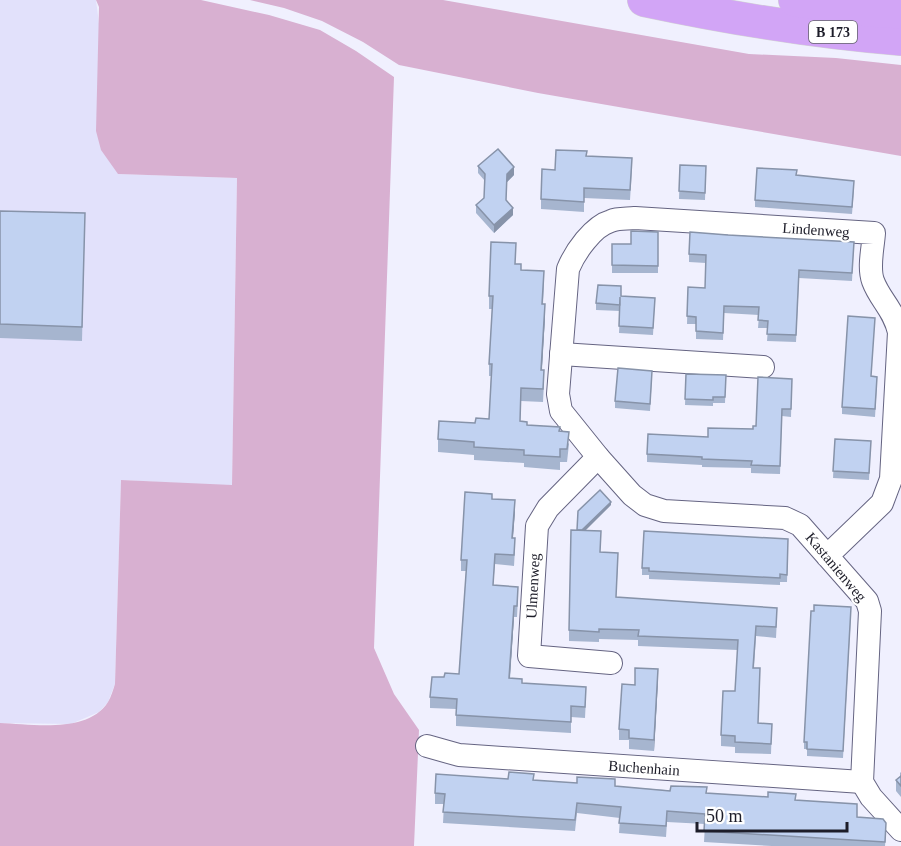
<svg xmlns="http://www.w3.org/2000/svg" width="901" height="846" font-family="'Times New Roman',serif">
<style>
.built{fill:#e2e1fb}
.green{fill:#d8b0d1}
.lines{fill:none;stroke-linecap:round;stroke-linejoin:round}
.street-casing{stroke:#656482;stroke-width:24}
.highway-casing{stroke:#d2d2d4;stroke-width:34}
.street{stroke:#fff;stroke-width:22}
.highway{stroke:#d2a5f6;stroke-width:33}
.wall{fill:#a6b5cf}
.shaded-wall{fill:#8793a9}
.building{fill:#c1d2f1;stroke:#8793a9;stroke-width:1.5}
.labels{text-anchor:middle;stroke-width:4.5;stroke-linejoin:round;paint-order:stroke}
.shield{fill:#fff;stroke:#616169;stroke-width:1.5}
.shield-label{font-size:14px;font-weight:bold;fill:#1d1d29}
.street-label{font-size:15px;fill:#1d1d29;stroke:#fff}
</style>
<rect width="100%" height="100%" fill="#f0f0fe"/>
<polygon class="built" points="0,0 96,0 118,174 237,178 232,486 121,480 115,684 108,702 99,712 71,724 0,723"/>
<g class="green">
<path d="M96 0H201L269 15 320 30 356 51 394 77 374 648 394 694 419 730 414 846H0V723C32 724 88 734 108 702 111 697 113 690 115 684L121 480 232 485 237 178 118 174 101 150 96 131 99 7Z"/>
<polygon points="250,0 443,0 749,54 836,58 901,65 901,156 538,93 399,65 363,42 322,21 284,8"/>
</g>
<g class="lines">
<defs>
<g id="street">
<polyline points="561,354 763,367"/>
<polyline points="598,457 548,508 537,526 529,656 611,663"/>
<path d="M827 556 882 503 891 479 899 332C893 308 880 300 873 281 868 267 873 248 874 233L635 218C627 219 618 218 611 221 593 226 575 252 568 269L558 394 561 411 598 457 632 495 645 505 664 511 785 518 800 525 867 601 870 611 862 782 871 797 901 830"/>
<polyline points="427,746 459,755 862,782"/>
</g>
<g id="highway">
<path d="M644 0C729 18 814 32 901 39"/>
<polyline points="795,0 867,10 901,12"/>
</g>
</defs>
<use href="#street" class="street-casing"/>
<use href="#highway" class="highway-casing"/>
<use href="#street" class="street"/>
<use href="#highway" class="highway"/>
</g>
<g class="wall">
<polygon points="587,156 632,168 630,200 584,198 584,212 541,209 541,199 555,170"/>
<polygon points="680,165 706,166 705,200 679,199"/>
<polygon points="478,166 514,175 507,182 506,200 513,215 494,233 476,213 476,205 484,198 485,181 478,173"/>
<polygon points="796,175 854,189 852,214 755,207 755,200"/>
<polygon points="0,211 85,213 82,341 0,338"/>
<polygon points="658,232 658,273 612,273 612,244 631,244"/>
<polygon points="728,235 854,242 852,281 799,278 796,342 767,341 768,328 758,328 759,315 724,313 723,340 696,339 696,324 687,324 688,287 705,288 706,263 689,262 689,254"/>
<polygon points="516,264 521,270 544,284 543,304 545,317 542,370 544,383 543,402 521,401 520,421 527,425 560,431 569,444 567,462 560,462 560,470 524,467 524,463 474,460 474,455 438,452 438,439 475,423 489,419 491,376 489,376 489,364 492,309 489,309 489,296"/>
<polygon points="621,296 655,298 653,335 619,333 620,311 596,310 596,303"/>
<polygon points="686,374 726,375 725,403 713,403 713,406 685,405"/>
<polygon points="872,376 877,384 875,417 842,414 842,407"/>
<polygon points="652,378 650,411 615,408 615,401"/>
<polygon points="792,379 791,417 782,416 780,474 751,473 751,468 702,467 702,465 647,462 647,454 753,429"/>
<polygon points="835,439 871,441 869,480 833,478"/>
<polygon points="492,499 515,511 513,538 515,549 514,566 495,564 493,586 518,598 517,617 514,617 510,679 522,683 586,698 585,718 571,717 571,733 456,726 456,709 430,708 430,697 444,677 459,674 466,571 461,571 461,560"/>
<polygon points="611,505 585,530 600,552 618,564 616,597 777,618 776,638 756,636 754,668 760,679 758,723 772,724 771,754 735,753 735,747 721,746 721,735 735,691 738,650 638,646 638,640 599,639 599,642 569,641 569,630 577,530"/>
<polygon points="788,546 787,582 780,582 780,585 649,579 649,575 642,575 642,568"/>
<polygon points="851,614 843,758 807,756 807,749 804,749 804,742"/>
<polygon points="658,680 654,751 629,749 629,740 619,740 619,729 635,685"/>
<polygon points="901,772 901,797 896,791 896,780 900,777 900,773"/>
<polygon points="534,780 796,800 857,818 886,834 885,846 772,846 704,842 705,824 667,822 666,837 619,833 620,818 577,813 575,831 443,823 444,804 435,804 435,793"/>
</g>
<g class="shaded-wall">
<polygon points="514,167 514,175 507,182 506,207 507,174"/>
<polygon points="513,208 513,215 494,233 494,225"/>
<polygon points="545,304 545,317 541,382 541,370"/>
<polygon points="515,500 515,511 512,549 512,538"/>
<polygon points="611,502 611,505 577,539 577,535"/>
<polygon points="514,606 514,617 509,689 509,678"/>
<polygon points="658,669 658,680 654,751 654,740"/>
</g>
<g class="building">
<polygon points="498,149 514,167 507,174 506,200 513,208 494,225 476,205 484,198 485,174 478,166"/>
<polygon points="556,150 587,151 586,156 632,158 630,190 584,188 584,202 541,199 542,169 555,170"/>
<polygon points="680,165 706,166 705,193 679,191"/>
<polygon points="757,168 797,170 796,175 854,181 852,207 755,200"/>
<polygon points="0,211 85,213 82,327 0,324"/>
<polygon points="631,231 658,232 658,266 612,265 612,244 631,244"/>
<polygon points="690,232 728,235 854,242 852,273 799,270 796,335 767,334 768,321 758,320 759,307 724,306 723,333 696,331 696,317 687,316 688,287 705,288 706,255 689,254"/>
<polygon points="491,242 516,243 515,264 521,264 521,270 544,271 542,304 545,304 541,370 544,370 543,389 521,388 520,421 527,422 527,425 560,427 559,431 569,432 567,449 560,449 560,457 524,455 524,450 474,447 474,442 438,439 439,421 475,423 476,418 489,419 492,364 489,364 493,296 489,296"/>
<polygon points="598,285 621,286 621,296 655,298 653,328 619,326 620,297 620,305 596,303"/>
<polygon points="848,316 875,318 871,376 877,377 875,409 842,407"/>
<polygon points="618,368 652,371 650,404 615,401"/>
<polygon points="686,374 726,375 725,397 713,397 713,400 685,399"/>
<polygon points="758,377 792,379 791,409 782,409 780,466 751,465 752,461 702,459 702,457 647,454 648,434 708,437 708,428 753,429 753,426 756,426"/>
<polygon points="835,439 871,441 869,473 833,471"/>
<polygon points="600,490 611,502 582,530 577,530 578,511"/>
<polygon points="465,492 492,494 492,499 515,500 512,538 515,538 514,555 495,554 493,585 518,587 517,606 514,606 509,678 522,679 522,683 586,687 585,707 571,706 571,722 456,715 457,699 430,697 432,677 444,677 445,673 459,674 467,560 461,560"/>
<polygon points="571,530 601,531 600,552 618,553 616,597 777,608 776,627 756,626 753,668 760,668 758,723 772,724 771,744 735,742 735,736 721,735 723,691 735,691 738,640 638,636 639,630 599,629 599,632 569,630"/>
<polygon points="644,531 788,539 787,575 780,574 780,578 649,571 649,568 642,568"/>
<polygon points="814,605 851,607 843,751 807,749 807,742 804,742 811,611 814,611"/>
<polygon points="635,668 658,669 654,740 629,738 629,730 619,729 622,684 635,685"/>
<polygon points="509,772 534,774 533,780 577,783 577,777 615,779 615,786 670,791 671,786 707,787 706,793 768,797 768,792 796,794 795,800 857,804 857,817 883,819 886,823 885,842 704,831 705,814 667,811 666,826 619,823 621,807 577,803 575,820 443,812 445,794 435,793 436,774 508,779"/>
<polygon points="901,776 901,786 896,780"/>
</g>
<g class="labels">
<rect class="shield" x="809" y="21" width="48" height="22" rx="4.5"/>
<g class="shield-label">
<text x="833" y="37">B 173</text>
</g>
<g class="street-label">
<text transform="translate(816 230) rotate(4)" y="5">Lindenweg</text>
<text transform="translate(836 567) rotate(50)" y="5">Kastanienweg</text>
<text transform="translate(533 586) rotate(-87)" y="5">Ulmenweg</text>
<text transform="translate(644 768) rotate(4)" y="5">Buchenhain</text>
</g>
</g>
<path d="M697 822v9h150v-9" fill="none" stroke="#1d1d29" stroke-width="3"/>
<text x="706" y="822" font-size="18" fill="#1d1d29" stroke="#ffffff" stroke-width="4.5" paint-order="stroke">50 m</text>
</svg>
